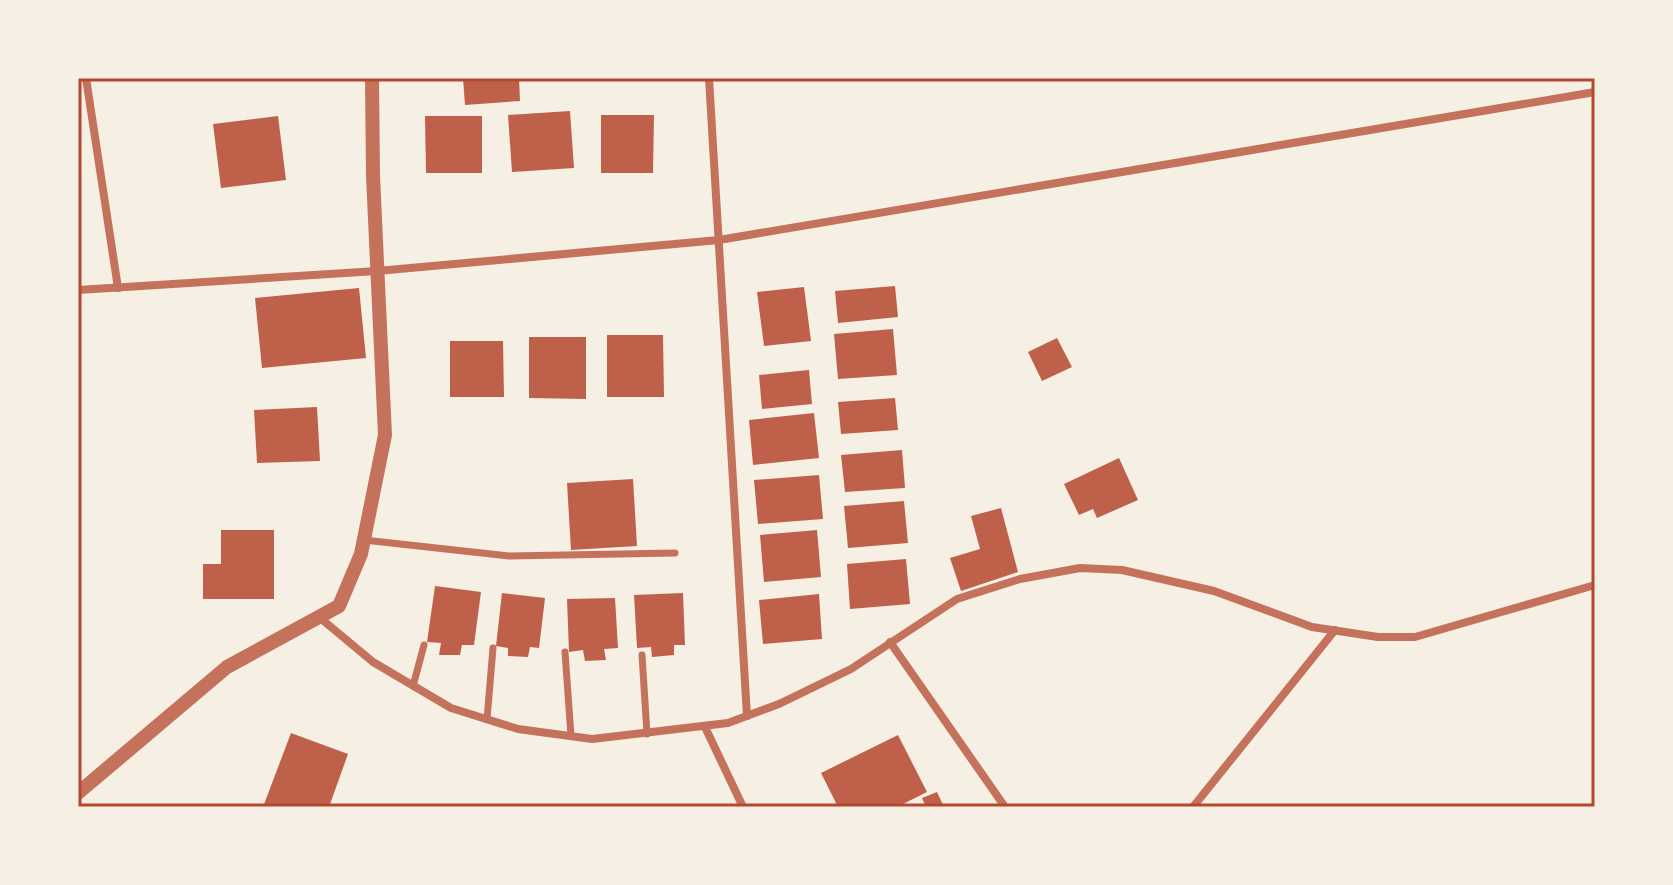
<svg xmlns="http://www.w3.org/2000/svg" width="1673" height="885" font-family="'Titillium Web',sans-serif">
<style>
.building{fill:#bf614a}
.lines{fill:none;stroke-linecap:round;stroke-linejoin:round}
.pedestrian{stroke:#c5725c;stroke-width:7}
.minor{stroke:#c5725c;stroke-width:8}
.tertiary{stroke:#c5725c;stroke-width:14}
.neatline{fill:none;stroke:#b5482f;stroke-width:3}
</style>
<rect width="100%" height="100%" fill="#f6efe4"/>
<g class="building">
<polygon points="463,78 519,78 520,101 465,105"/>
<polygon points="570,111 574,168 512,172 508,115"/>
<polygon points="601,115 654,115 653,173 601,173"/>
<polygon points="278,116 286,180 221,188 213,124"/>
<polygon points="425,116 482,116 482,173 426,173"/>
<polygon points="895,286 898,317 838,323 835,291"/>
<polygon points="804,287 811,341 764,346 757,292"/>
<polygon points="359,288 366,358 262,368 255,298"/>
<polygon points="893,329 897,375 838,379 834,334"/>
<polygon points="607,335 663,335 664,397 607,397"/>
<polygon points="529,337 586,337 586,399 529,398"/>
<polygon points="1057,338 1072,367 1042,381 1028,352"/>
<polygon points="450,341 503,341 504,397 450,397"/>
<polygon points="809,370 812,404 762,409 759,375"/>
<polygon points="895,398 898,430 841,434 838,402"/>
<polygon points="317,407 320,461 257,463 254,410"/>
<polygon points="814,413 819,458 753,465 749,420"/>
<polygon points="902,450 905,488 845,492 841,455"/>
<polygon points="1119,458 1138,500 1097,518 1093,509 1079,515 1064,484"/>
<polygon points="819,475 823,519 758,524 754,480"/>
<polygon points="633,479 637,546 571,550 567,483"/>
<polygon points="904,501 908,543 848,548 844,506"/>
<polygon points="1001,508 1018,572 961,591 950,558 980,549 971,516"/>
<polygon points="221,530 274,530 274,599 203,599 203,564 221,564"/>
<polygon points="817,530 821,577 764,582 760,535"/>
<polygon points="906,559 910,604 850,609 847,564"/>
<polygon points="435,586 481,592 474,645 462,645 460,655 439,655 441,643 427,642"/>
<polygon points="502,593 545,598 539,648 530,647 528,657 508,656 508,648 496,646"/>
<polygon points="683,593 685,645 674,645 674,655 652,657 651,647 637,648 634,595"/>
<polygon points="819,594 822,639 763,644 759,600"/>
<polygon points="615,598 618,648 604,649 606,660 585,661 583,650 569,652 567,599"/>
<polygon points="291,733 348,754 329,807 263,807"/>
<polygon points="898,735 927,792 897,807 838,807 821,773"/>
<polygon points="937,792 944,807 926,807 922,798"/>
</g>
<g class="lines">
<g class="pedestrian">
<polyline points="364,540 509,556 675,553"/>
<polyline points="565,652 571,736"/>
<polyline points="642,655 647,734"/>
<polyline points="413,686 424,645"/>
<polyline points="487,719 493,648"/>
</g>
<g class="minor">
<polyline points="86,78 118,288"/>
<polyline points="709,78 747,716"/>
<polyline points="78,290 377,271 719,240 1595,92"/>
<polyline points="319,617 373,662 451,708 518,729 592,739 728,723 779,704 851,669 957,599 1020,579 1080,568 1122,570 1214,591 1312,627 1378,637 1415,637 1595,585"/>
<polyline points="890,642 1005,807"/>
<polyline points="705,727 743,807"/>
<polyline points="1193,807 1335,630"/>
</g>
<polyline class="tertiary" points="78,793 227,667 339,606 361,554 385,435 373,176 372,78"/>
</g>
<rect width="1673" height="885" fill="none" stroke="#f6efe4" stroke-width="160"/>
<rect x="80" y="80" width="1513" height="725" class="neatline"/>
</svg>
